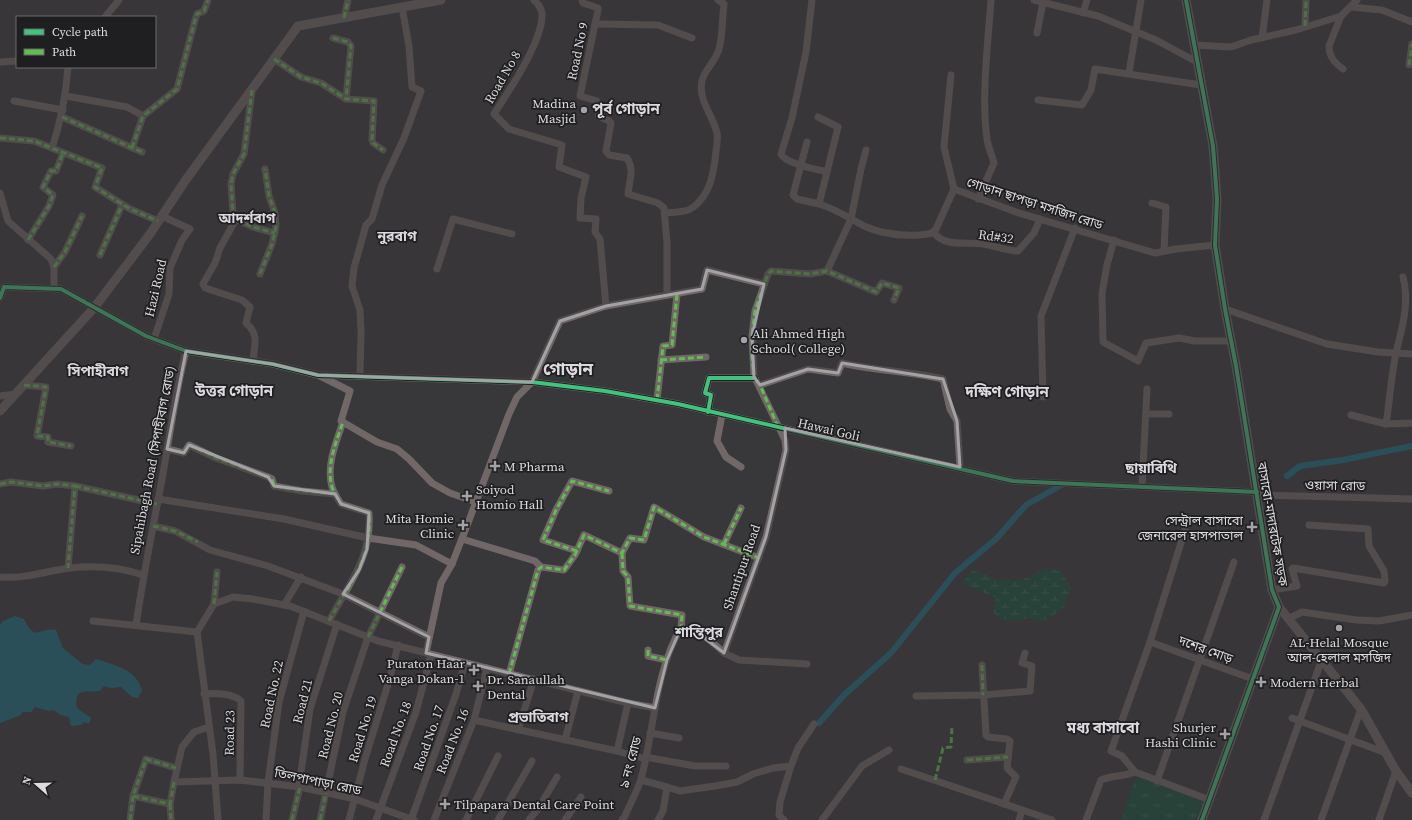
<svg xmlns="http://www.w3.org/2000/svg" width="1412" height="820" font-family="'Source Serif 4','Noto Sans Bengali',serif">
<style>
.wetland{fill:url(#wetland-marsh)}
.park{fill:url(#park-tufts)}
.water{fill:#1c6e7f}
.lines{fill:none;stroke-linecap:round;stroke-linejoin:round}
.canal{stroke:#1c6e7f;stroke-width:6}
.minor{stroke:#716767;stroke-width:7}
.tertiary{stroke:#716767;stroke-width:9}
.quiet{stroke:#5fbe4e;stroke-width:3;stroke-dasharray:6 3;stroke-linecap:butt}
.cycleway-casing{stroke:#1f1e20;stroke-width:6}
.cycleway{stroke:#40c37c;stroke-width:4}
.marked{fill:none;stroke:#a3a2a4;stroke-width:3;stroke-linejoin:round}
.poi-dot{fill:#a3a2a4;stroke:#1f1e20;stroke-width:1.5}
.labels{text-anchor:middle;stroke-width:3.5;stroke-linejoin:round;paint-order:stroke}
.street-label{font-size:13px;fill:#dcdbdd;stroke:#1f1e20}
.poi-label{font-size:13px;fill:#dcdbdd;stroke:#1f1e20;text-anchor:start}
.neighbourhood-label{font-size:14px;font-weight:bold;fill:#dddadf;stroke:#1f1e20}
.quarter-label{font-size:15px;font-weight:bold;fill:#dddadf;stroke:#1f1e20}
.district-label{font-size:17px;font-weight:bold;fill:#dddadf;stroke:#1f1e20}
</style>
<defs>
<pattern id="wetland-marsh" width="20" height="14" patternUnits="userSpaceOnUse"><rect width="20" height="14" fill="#16503c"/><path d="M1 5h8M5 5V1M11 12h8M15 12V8" fill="none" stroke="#376958"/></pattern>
<pattern id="park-tufts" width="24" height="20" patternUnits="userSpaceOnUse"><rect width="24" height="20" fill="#16503c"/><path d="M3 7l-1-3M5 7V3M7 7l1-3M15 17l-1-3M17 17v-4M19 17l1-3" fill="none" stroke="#376958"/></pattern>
</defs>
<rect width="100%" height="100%" fill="#383739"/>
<polygon class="wetland" points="1047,568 1060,570 1071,588 1063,609 1046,620 1038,621 1031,618 1012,621 1000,619 993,612 996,598 962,583 972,570 998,580 1022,580"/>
<polygon class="park" points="1136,777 1205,802 1199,820 1121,820"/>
<path class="water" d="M15 616 24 619C36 644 39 626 56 630L63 648 82 664 90 665 96 659C114 665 137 669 142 691L138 698 132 697 121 687 111 688 104 686 100 691C87 692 73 687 77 708L91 718 89 724 84 722 81 725 71 726 69 717 60 715 54 710 49 711 35 707 31 712H22L21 715 0 723V625L3 621Z"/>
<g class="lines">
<g class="canal">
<polyline points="1287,476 1300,466 1343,460 1412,446"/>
<polyline points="819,723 844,695 891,653 955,573 996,539 1026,505 1065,483"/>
</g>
<g class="minor">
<path d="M534 0C538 4 541 7 542 13 544 39 509 91 494 114L509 129 562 145 559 167 586 177 581 198 580 218 596 219 595 232 600 239 606 306"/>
<path d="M582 0 583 3 598 8V10L580 96 597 101 599 116 609 121 611 123 606 151 609 155 627 158C635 170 629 181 628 194L658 203 664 208 667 243V295"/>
<path d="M812 0 806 52 792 118 781 154C786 164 816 169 827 172L819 204C836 209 849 218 864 226 881 234 901 236 919 235 926 234 932 235 936 229L954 189 1016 212 1155 253 1176 249 1215 245"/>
<polyline points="1034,0 1098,16 1156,40 1197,62"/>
<polyline points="1351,7 1382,10 1412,22"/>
<polyline points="1083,13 1087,0"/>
<path d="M1341 16 1329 46C1329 57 1335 63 1343 69"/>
<polyline points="105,17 119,0"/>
<polyline points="344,18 348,0"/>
<polyline points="595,24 658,25 692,38"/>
<polyline points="1305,26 1306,0"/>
<polyline points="1037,33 1043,2"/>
<polyline points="333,38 348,42 351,46 346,99"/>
<polyline points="1262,38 1267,0"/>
<polyline points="1194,45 1231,47 1251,40 1296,30 1341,16 1357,0"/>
<polyline points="274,59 301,77 321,83 346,99 374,101 372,140 373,143 383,150"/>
<polyline points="0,62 17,61"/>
<polyline points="1409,65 1412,44"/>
<polyline points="1129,73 1141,0"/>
<polyline points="951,75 944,147 954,189"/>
<polyline points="252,90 244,154 233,174 231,184 233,214 236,219 253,227 275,233"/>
<polyline points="66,96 127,107 143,116"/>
<polyline points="1038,100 1082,105 1091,90 1095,69 1201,85"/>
<polyline points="14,101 63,110"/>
<polyline points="62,117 142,152"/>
<polyline points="818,117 838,127 827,172"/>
<polyline points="0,138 34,141 102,168 95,187 130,209 158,221"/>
<polyline points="807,142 793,195 797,199 819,204"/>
<path d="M52 148C61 121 66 95 68 67"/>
<polyline points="132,148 143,116 177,89 195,20 197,14 204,11 208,0"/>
<polyline points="0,193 8,221 51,259 54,267 54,288"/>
<path d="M978 199 994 163C992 155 988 147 987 139 981 96 988 44 991 0"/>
<polyline points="1152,203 1166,207 1164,251"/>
<path d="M665 213C674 212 685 213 692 208 711 195 714 171 716 151 717 145 718 138 717 133 713 115 698 101 702 81 704 70 716 61 719 49 723 35 722 18 724 4L718 0"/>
<path d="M236 219 220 248 215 263 203 284 205 288 242 300 250 307 246 323C260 335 254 345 253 361"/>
<path d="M934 233C946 248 967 241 984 244 995 246 1006 251 1018 251L1034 233 1040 219"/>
<polyline points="28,240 49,206 53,195 43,187 51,171 56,171 63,153"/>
<polyline points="1114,240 1107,265 1102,293 1103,342 1138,361 1146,343 1179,338 1195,341 1232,341"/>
<polyline points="100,255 122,205"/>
<polyline points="54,267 65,252 82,216"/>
<polyline points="437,269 453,219 512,234"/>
<polyline points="827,271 851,219 861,169 866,150"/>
<polyline points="260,274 272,244 276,227 275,213 269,196 265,169"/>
<polyline points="0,298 4,287 61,289 146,336 186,351 273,364 318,375 532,382 605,391 678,404 1013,481 1257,492"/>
<polyline points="1225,309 1327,344 1378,352 1412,354"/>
<polyline points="154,339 169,294 170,268 182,240 190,229 162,216"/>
<polyline points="661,360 706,357"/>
<polyline points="320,376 350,391 341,421 377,442 397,449 409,459 432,483 450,493 476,502"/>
<polyline points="360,376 361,331 360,310 352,286 354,268 366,225 372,219 382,185 404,138 421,91 412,87 409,46 402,7"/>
<polyline points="24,385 46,387 37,436 48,437 48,442 71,446"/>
<path d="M760 385 808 369 838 373 842 363C875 371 909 371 943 379L950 409 957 421 960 467"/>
<polyline points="0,396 16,394"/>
<polyline points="1043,397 1041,316 1075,228"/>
<polyline points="657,400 663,346 672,345 677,294"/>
<polyline points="708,412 711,395 705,393 709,378 755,378"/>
<polyline points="1146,414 1169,414"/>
<polyline points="722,415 717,441 726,457 741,467"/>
<polyline points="1351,415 1386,424 1412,423"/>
<path d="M1386 424C1390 400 1391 376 1396 353 1402 327 1410 304 1403 277"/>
<polyline points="167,449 184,453 189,445 216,458 268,477 272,479 274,486 302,491 335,494"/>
<polyline points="0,484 11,482 43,486 57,484 75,486 68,568"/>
<polyline points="75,486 157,504"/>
<polyline points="1142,486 1147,389"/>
<polyline points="1257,495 1412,499"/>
<polyline points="158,499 284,519 368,538 416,545 452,564"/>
<polyline points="153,526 175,531 210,550 268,566 343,594 429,637"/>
<polyline points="462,539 535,561 541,567"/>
<polyline points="724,544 741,508"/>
<polyline points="577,551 543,540 556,510 572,481 609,491"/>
<polyline points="622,553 623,571 628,577 630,606 682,615 681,628"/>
<path d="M0 577C28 579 44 571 70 568 95 565 119 567 143 575"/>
<polyline points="1272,590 1297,586 1292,569 1293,568 1384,583 1385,581 1384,571 1369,546 1368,529 1309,525"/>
<polyline points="214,604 217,572"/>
<polyline points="284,605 301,577"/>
<polyline points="1288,619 1302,612 1357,620 1379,621 1412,615"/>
<polyline points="93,621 197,632 214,604 233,597 253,599 290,606 378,641 628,703 655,708"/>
<path d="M329 621C349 584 372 557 369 513L341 504C338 499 334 493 332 487 326 466 336 442 343 422"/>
<path d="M136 625C143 576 153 528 162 479 170 436 175 393 186 351"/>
<polyline points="197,632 213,754 218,820"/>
<polyline points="1150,642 1253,679"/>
<polyline points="648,650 648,656 667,660"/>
<polyline points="426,653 441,583 452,564 468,523 509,414 517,397 532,382 560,321 606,306 702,289 707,270 764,284"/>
<polyline points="724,653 739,660 807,664"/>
<polyline points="982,665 986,735 988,737 1007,739 1010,741 1007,768 1016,777 1004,804"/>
<polyline points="509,674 538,570 541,567 564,570 575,555 584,535 622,553 630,538 644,540 654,507 704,537 759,558"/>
<path d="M204 694C216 693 232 693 241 701L240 780"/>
<polyline points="916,696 983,695 1030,691 1032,666 1022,663 1025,653"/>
<polyline points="1292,718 1386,753"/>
<polyline points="474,720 617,751 645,759"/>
<polyline points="209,727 194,732 182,747 174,782 240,780 300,787 355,799 414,820"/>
<polyline points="518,730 534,679"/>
<polyline points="650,733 679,738"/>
<polyline points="565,740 578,691"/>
<polyline points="617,751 628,703"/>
<polyline points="645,757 695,766 726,766"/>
<polyline points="967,760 1008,757"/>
<polyline points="901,769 1052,820"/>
<polyline points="1135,772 1122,756 1111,751 1150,642 1185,530"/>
<polyline points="641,780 667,787 663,811 658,820"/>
<polyline points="1157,781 1234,562"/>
<polyline points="174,782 170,804 133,796 146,759 176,768"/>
<polyline points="299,786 310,709 337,624"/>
<polyline points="667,787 680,791 715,786 737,782 753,774 773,768 791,766 798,748 814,724"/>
<polyline points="170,804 171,820"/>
<polyline points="130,820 133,796"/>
<polyline points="266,820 268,783 279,702 304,611"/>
<polyline points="292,820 300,787"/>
<polyline points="320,820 343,712 368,637 402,567"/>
<polyline points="349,820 365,759 389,681 398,645"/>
<polyline points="376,820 416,712 431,655"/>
<polyline points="411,820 456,694 465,663"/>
<polyline points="434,820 474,720 487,668"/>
<polyline points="466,820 498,756"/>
<polyline points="498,820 532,761"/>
<polyline points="529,820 538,809 557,777"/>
<polyline points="565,820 581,797"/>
<path d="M622 820 625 816C630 804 637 792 641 779 654 732 655 671 681 628 701 631 710 640 724 653L766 537 786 450 785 440 754 376 752 336 755 311 768 274 771 271 810 274 827 271 876 292 882 283 899 288 894 300"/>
<polyline points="784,820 779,815 780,802 791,766"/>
<polyline points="822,820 862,766 889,750"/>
<polyline points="1019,820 1022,810"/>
<path d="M1086 820 1101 780C1112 775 1123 777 1135 772L1210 800"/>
<polyline points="1264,820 1322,659"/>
<polyline points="1321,820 1361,709"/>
<polyline points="1379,820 1396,771"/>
</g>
<g class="tertiary">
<polyline points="1186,0 1213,146 1217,199 1215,245 1225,309 1236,366 1272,590 1279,607 1202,820"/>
<polyline points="0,411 94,308 150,234 185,181 298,26 441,0"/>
<polyline points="1279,607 1361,709 1396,771 1412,793"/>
</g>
<g class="quiet">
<polyline points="344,18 348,0"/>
<polyline points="1305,26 1306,0"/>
<polyline points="333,38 348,42 351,46 346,99"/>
<polyline points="274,59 301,77 321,83 346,99 374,101 372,140 373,143 383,150"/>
<polyline points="1409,65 1412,44"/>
<polyline points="252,90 244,154 233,174 231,184 233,214 236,219 253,227 275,233"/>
<polyline points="62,117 142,152"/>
<polyline points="0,138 34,141 102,168 95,187 130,209 158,221"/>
<polyline points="132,148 143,116 177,89 195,20 197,14 204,11 208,0"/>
<polyline points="28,240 49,206 53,195 43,187 51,171 56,171 63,153"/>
<polyline points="100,255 122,205"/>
<polyline points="54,267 65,252 82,216"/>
<polyline points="260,274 272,244 276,227 275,213 269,196 265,169"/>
<polyline points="661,360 706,357"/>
<polyline points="24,385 46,387 37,436 48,437 48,442 71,446"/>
<polyline points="657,400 663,346 672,345 677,294"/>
<polyline points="778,427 760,385 754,376 752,356 752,336 755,311 768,274 771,271 810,274 827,271 876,292 882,283 899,288 894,300"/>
<polyline points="167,449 184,453 189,445 216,458 268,477 272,479 274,486 302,491 335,494"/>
<polyline points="0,484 11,482 43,486 57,484 75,486 68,568"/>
<polyline points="75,486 157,504"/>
<polyline points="153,526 175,531 198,542"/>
<polyline points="724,544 741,508"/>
<polyline points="577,551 543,540 556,510 572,481 609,491"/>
<polyline points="622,553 623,571 628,577 630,606 682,615 681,628"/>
<polyline points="214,604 217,572"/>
<path d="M329 621C349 584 372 557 369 513L341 504C338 499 334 493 332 487 326 466 336 442 343 422"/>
<polyline points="368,637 402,567"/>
<polyline points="648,650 648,656 667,660"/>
<polyline points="982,665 983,695"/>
<polyline points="509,674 538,570 541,567 564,570 575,555 584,535 622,553 630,538 644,540 654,507 704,537 759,558"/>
<polyline points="967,760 1008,757"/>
<polyline points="935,780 943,748 951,747 952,725"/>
<polyline points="174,782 170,804 133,796 146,759 176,768"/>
<polyline points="170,804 171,820"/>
<polyline points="130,820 133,796"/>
<polyline points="292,820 300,787"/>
<polyline points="320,820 326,793"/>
</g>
<defs>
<g id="cycleway">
<polyline points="1186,0 1213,146 1217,199 1215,245 1225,309 1236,366 1272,590 1279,607 1202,820"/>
<polyline points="0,298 4,287 61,289 146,336 186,351 273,364 318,375 532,382 605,391 678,404 1013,481 1257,492"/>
<polyline points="708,412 711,395 705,393 709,378 755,378"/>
</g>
</defs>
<use href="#cycleway" class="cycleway-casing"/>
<use href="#cycleway" class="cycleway"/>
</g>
<path d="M0 0H1412V820H0ZM707 270 764 284 752 336 754 377 760 385 808 369 838 373 842 363 943 379 957 421 960 467 785 428 786 450 766 537 724 653 694 630 681 628 667 660 655 708 426 653 429 637 343 594 359 570 367 549 369 513 341 504 335 494 274 486 268 477 189 445 184 453 167 449 186 351 273 364 318 375 532 382 560 321 606 306 702 289Z" fill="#383739" fill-opacity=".55" fill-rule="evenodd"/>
<path class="marked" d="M707 270 764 284 752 336 754 377 760 385 808 369 838 373 842 363 943 379 957 421 960 467 785 428 786 450 766 537 724 653 694 630 681 628 667 660 655 708 426 653 429 637 343 594 359 570 367 549 369 513 341 504 335 494 274 486 268 477 189 445 184 453 167 449 186 351 273 364 318 375 532 382 560 321 606 306 702 289Z"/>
<g class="poi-dot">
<circle cx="584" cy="110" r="4"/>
<circle cx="744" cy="340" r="4"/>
<path d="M493 460h4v4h4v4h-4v4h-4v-4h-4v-4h4z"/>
<path d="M465 490h4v4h4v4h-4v4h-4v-4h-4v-4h4z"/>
<path d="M461 519h4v4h4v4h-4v4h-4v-4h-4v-4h4z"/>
<path d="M1250 521h4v4h4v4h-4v4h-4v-4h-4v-4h4z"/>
<circle cx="1339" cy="628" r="4"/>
<path d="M472 664h4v4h4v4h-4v4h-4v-4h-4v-4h4z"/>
<path d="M1259 676h4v4h4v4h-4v4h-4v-4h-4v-4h4z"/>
<path d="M476 680h4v4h4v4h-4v4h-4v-4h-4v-4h4z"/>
<path d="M1223 728h4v4h4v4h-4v4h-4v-4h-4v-4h4z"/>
<path d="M443 798h4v4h4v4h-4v4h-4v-4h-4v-4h4z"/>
</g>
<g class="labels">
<g class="street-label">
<text transform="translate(577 51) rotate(-78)" y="5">Road No 9</text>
<text transform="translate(502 77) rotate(-60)" y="5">Road No 8</text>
<text transform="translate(1035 203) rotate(18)" y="5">গোড়ান ছাপড়া মসজিদ রোড</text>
<text transform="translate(996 236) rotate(8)" y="5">Rd#32</text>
<text transform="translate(155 288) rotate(-77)" y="5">Hazi Road</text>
<text transform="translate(829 429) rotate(13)" y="5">Hawai Goli</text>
<text transform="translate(152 460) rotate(-79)" y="5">Sipahibagh Road (সিপাহীবাগ রোড)</text>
<text transform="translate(1335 485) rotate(1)" y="5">ওয়াসা রোড</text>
<text transform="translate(1273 524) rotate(80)" y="5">বাসাবো-মাদারটেক সড়ক</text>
<text transform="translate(741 567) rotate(-71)" y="5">Shantipur Road</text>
<text transform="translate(1206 649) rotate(20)" y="5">দশের মোড়</text>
<text transform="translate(271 694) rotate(-78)" y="5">Road No. 22</text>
<text transform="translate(302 701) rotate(-76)" y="5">Road 21</text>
<text transform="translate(330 725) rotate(-76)" y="5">Road No. 20</text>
<text transform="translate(362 729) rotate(-73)" y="5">Road No. 19</text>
<text transform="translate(229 733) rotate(-89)" y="5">Road 23</text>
<text transform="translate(395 734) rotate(-70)" y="5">Road No. 18</text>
<text transform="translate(428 738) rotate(-71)" y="5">Road No. 17</text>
<text transform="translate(452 741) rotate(-69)" y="5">Road No. 16</text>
<text transform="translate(630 762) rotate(-75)" y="5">৯ নং রোড</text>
<text transform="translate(318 781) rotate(12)" y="5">তিলপাপাড়া রোড</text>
</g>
<g class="poi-label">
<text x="576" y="108" text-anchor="end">Madina<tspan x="576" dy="15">Masjid</tspan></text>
<text x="752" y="338">Ali Ahmed High<tspan x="752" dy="15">School( College)</tspan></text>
<text x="504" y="471">M Pharma</text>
<text x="476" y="494">Soiyod<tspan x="476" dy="15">Homio Hall</tspan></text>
<text x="454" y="523" text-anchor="end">Mita Homie<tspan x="454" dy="15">Clinic</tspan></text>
<text x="1243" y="525" text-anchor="end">সেন্ট্রাল বাসাবো<tspan x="1243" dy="15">জেনারেল হাসপাতাল</tspan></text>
<text x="1339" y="647" text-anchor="middle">AL-Helal Mosque<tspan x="1339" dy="15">আল-হেলাল মসজিদ</tspan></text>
<text x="465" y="668" text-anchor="end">Puraton Haar<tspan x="465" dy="15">Vanga Dokan-1</tspan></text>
<text x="487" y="684">Dr. Sanaullah<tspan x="487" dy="15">Dental</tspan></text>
<text x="1270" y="687">Modern Herbal</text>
<text x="1216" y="732" text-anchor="end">Shurjer<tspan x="1216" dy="15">Hashi Clinic</tspan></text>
<text x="454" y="809">Tilpapara Dental Care Point</text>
</g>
<g class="neighbourhood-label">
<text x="247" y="223">আদর্শবাগ</text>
<text x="397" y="241">নুরবাগ</text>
<text x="98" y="376">সিপাহীবাগ</text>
<text x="1151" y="473">ছায়াবিথি</text>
<text x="699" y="637">শান্তিপুর</text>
<text x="538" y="722">প্রভাতিবাগ</text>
</g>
<g class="quarter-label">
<text x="626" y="114">পূর্ব গোড়ান</text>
<text x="234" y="396">উত্তর গোড়ান</text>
<text x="1007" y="397">দক্ষিণ গোড়ান</text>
<text x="1103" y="733">মধ্য বাসাবো</text>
</g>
<g class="district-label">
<text x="568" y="375">গোড়ান</text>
</g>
</g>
<rect x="16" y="16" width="140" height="52" fill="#1f1e20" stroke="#6b6a6c"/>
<rect x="24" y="29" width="20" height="6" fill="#40c37c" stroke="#6b6a6c"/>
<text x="52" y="36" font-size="12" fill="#dcdbdd">Cycle path</text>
<rect x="24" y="49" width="20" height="6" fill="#5fbe4e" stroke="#6b6a6c"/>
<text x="52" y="56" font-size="12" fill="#dcdbdd">Path</text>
<g transform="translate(36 784) rotate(290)" stroke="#1f1e20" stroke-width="3" paint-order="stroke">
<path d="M0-3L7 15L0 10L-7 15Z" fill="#dcdbdd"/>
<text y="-6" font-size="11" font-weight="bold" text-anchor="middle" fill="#dcdbdd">N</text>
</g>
</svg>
